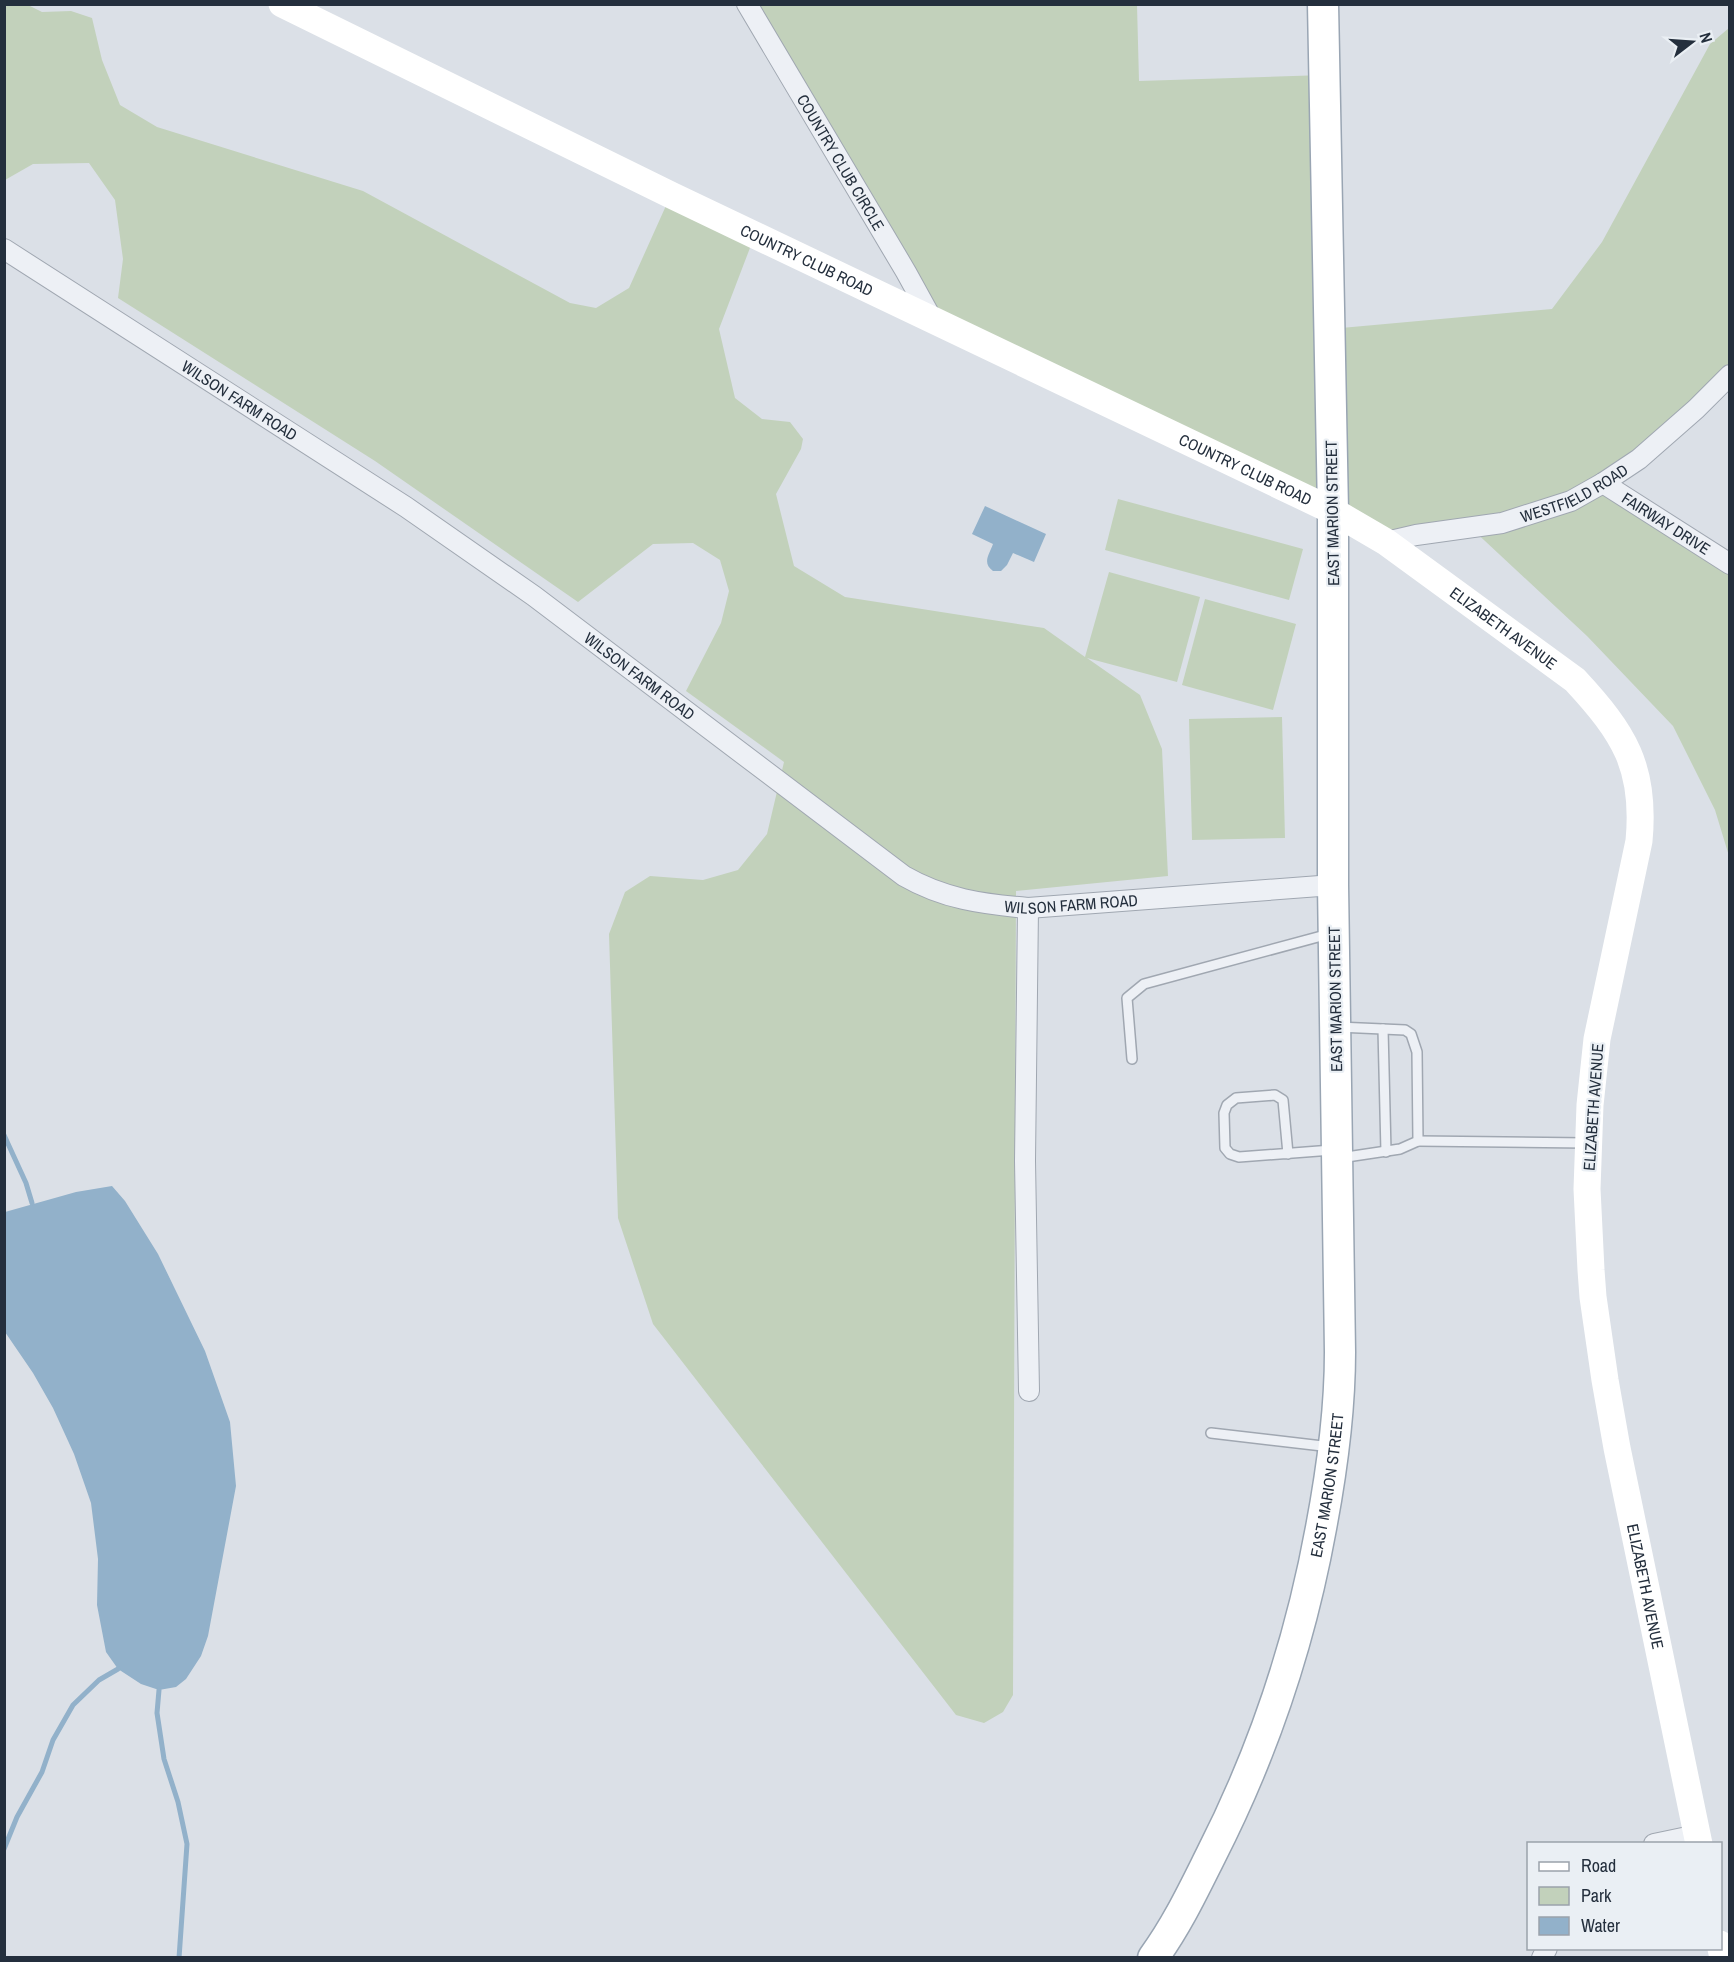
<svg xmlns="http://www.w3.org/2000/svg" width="1734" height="1962" font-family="'Archivo Narrow',sans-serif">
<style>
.green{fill:#c2d1bb}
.water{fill:#92b1ca}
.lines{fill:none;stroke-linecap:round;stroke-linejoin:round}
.stream{stroke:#92b1ca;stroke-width:5}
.lane-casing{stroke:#a0a7b1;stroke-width:12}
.street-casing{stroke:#a0a7b1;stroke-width:22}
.primary-casing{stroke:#99a5b3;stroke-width:33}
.lane{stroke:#edf0f5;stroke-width:9}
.street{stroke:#edf0f5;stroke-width:20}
.secondary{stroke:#fff;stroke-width:27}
.primary{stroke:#fff;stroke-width:30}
.labels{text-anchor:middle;stroke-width:4.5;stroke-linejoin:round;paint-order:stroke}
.street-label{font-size:16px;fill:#242f3d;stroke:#eaeff4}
</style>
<rect width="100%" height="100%" fill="#dbe0e7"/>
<g class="green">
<polygon points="26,4 42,12 71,11 92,18 102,60 120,105 157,127 363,191 570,303 596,308 629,288 669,199 753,240 719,329 735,398 762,419 790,422 803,439 801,449 776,494 794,566 845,597 1044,628 1085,657 1109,572 1200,597 1177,682 1087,658 1140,695 1162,749 1168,876 1016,891 1013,1695 1003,1712 984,1723 956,1715 653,1324 618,1218 609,934 625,892 650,876 703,880 738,870 767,834 784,762 686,691 721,623 729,591 720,560 693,543 653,544 578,602 375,461 118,298 123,259 115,200 89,163 33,164 5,180 5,5"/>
<polygon points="747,5 1137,5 1139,81 1324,75 1330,329 1552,309 1602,242 1710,44 1729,28 1729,375 1603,483 1729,564 1729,856 1715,810 1673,726 1587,636 1470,527 1386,542 933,321"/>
<polygon points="1118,499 1303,549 1289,600 1105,550"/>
<polygon points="1205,599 1296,624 1273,710 1182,685"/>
<polygon points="1282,717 1285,838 1192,840 1189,719"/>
</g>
<g class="water">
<path d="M985 506 1046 534 1034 562 1013 553 1007 565 1001 571H993C982 563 989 555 993 544L972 534Z"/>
<polygon points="112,1186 125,1201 158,1254 205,1351 230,1422 236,1486 208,1636 201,1656 186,1679 176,1687 159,1690 141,1684 118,1669 106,1652 97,1605 98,1559 91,1503 74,1454 53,1408 33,1373 5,1332 5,1212 76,1192"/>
</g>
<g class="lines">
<g class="stream">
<polyline points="4,1135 26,1183 32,1203"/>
<polyline points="159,1690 157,1713 164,1759 178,1802 187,1844 179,1958"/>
<polyline points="4,1849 17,1817 42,1772 53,1740 73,1705 99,1680 118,1669"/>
</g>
<defs>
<g id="lane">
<polyline points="1338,1027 1405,1030 1411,1034 1417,1052 1418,1141 1400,1149 1340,1158"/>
<polyline points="1383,1029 1386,1152"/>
<polyline points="1132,1059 1127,998 1144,984 1329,934"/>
<polyline points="1418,1141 1586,1143"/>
<polyline points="1288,1154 1283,1100 1275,1095 1236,1098 1227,1105 1224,1113 1225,1148 1230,1154 1239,1157 1332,1150"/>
<polyline points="1211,1433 1331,1447"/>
</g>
<g id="street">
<path id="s1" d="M747 4 906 272 933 321"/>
<path id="s2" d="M4 249 406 507 534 596 904 876C944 899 982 904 1028 908L1333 885"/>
<path id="s3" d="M1603 483 1730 564"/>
<path id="s4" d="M1386 542 1416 535 1502 523 1571 501 1603 483 1639 459 1696 409 1730 375"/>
<polyline points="1028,908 1025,1161 1029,1391"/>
<polyline points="1654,1844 1697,1835"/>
<polyline points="1542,1958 1547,1948"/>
</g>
<g id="primary">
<path id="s6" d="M1153 1958C1177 1925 1193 1891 1211 1855 1264 1751 1300 1643 1321 1528 1332 1470 1340 1411 1340 1352L1333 885V511L1323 4"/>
</g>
</defs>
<use href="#lane" class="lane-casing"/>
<use href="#street" class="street-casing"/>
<use href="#primary" class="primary-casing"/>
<use href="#lane" class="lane"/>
<use href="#street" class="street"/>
<g class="secondary">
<path id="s5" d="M282 4 673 196 1333 511 1386 542 1575 680C1624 733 1646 767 1639 841L1597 1039 1590 1105 1587 1189 1591 1270 1593 1297 1605 1380 1617 1448 1699 1844"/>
<polyline points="1720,1944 1723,1958"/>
</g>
<use href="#primary" class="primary"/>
</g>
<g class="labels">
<g class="street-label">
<text dy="6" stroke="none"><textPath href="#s1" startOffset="184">COUNTRY CLUB CIRCLE</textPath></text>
<text dy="6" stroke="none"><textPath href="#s5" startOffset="584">COUNTRY CLUB ROAD</textPath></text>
<text dy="6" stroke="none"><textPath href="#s2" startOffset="280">WILSON FARM ROAD</textPath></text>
<text dy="6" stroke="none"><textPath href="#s5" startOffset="1070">COUNTRY CLUB ROAD</textPath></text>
<text dy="6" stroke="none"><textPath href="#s4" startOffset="196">WESTFIELD ROAD</textPath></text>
<text transform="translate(1332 513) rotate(-91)" y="6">EAST MARION STREET</text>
<text dy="6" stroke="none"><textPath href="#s3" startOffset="75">FAIRWAY DRIVE</textPath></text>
<text dy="6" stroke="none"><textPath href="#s5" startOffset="1374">ELIZABETH AVENUE</textPath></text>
<text dy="6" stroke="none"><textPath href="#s2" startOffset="766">WILSON FARM ROAD</textPath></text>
<text dy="6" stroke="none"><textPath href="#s2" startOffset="1270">WILSON FARM ROAD</textPath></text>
<text transform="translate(1335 999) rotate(-91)" y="6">EAST MARION STREET</text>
<text transform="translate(1593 1107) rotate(-86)" y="6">ELIZABETH AVENUE</text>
<text dy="6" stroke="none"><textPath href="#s6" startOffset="508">EAST MARION STREET</textPath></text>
<text dy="6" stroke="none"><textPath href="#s5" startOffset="2398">ELIZABETH AVENUE</textPath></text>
</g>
</g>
<rect width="1734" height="1962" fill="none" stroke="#242f3d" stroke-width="12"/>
<rect x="1527" y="1842" width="195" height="108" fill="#eaeff4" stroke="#9ba2ab" stroke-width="1.5"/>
<rect x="1539" y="1862" width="30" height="9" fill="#ffffff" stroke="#9ba2ab" stroke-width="1.5"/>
<text x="1581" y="1872" font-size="18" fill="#242f3d">Road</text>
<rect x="1539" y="1887" width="30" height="18" fill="#c2d1bb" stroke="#9ba2ab" stroke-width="1.5"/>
<text x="1581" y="1902" font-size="18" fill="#242f3d">Park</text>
<rect x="1539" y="1917" width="30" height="18" fill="#92b1ca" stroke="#9ba2ab" stroke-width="1.5"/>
<text x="1581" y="1932" font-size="18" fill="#242f3d">Water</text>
<g transform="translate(1692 42) rotate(73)" stroke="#eaeff4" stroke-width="4.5" paint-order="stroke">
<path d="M0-4.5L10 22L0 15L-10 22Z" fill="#242f3d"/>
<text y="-9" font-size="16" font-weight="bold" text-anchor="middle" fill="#242f3d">N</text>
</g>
</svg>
